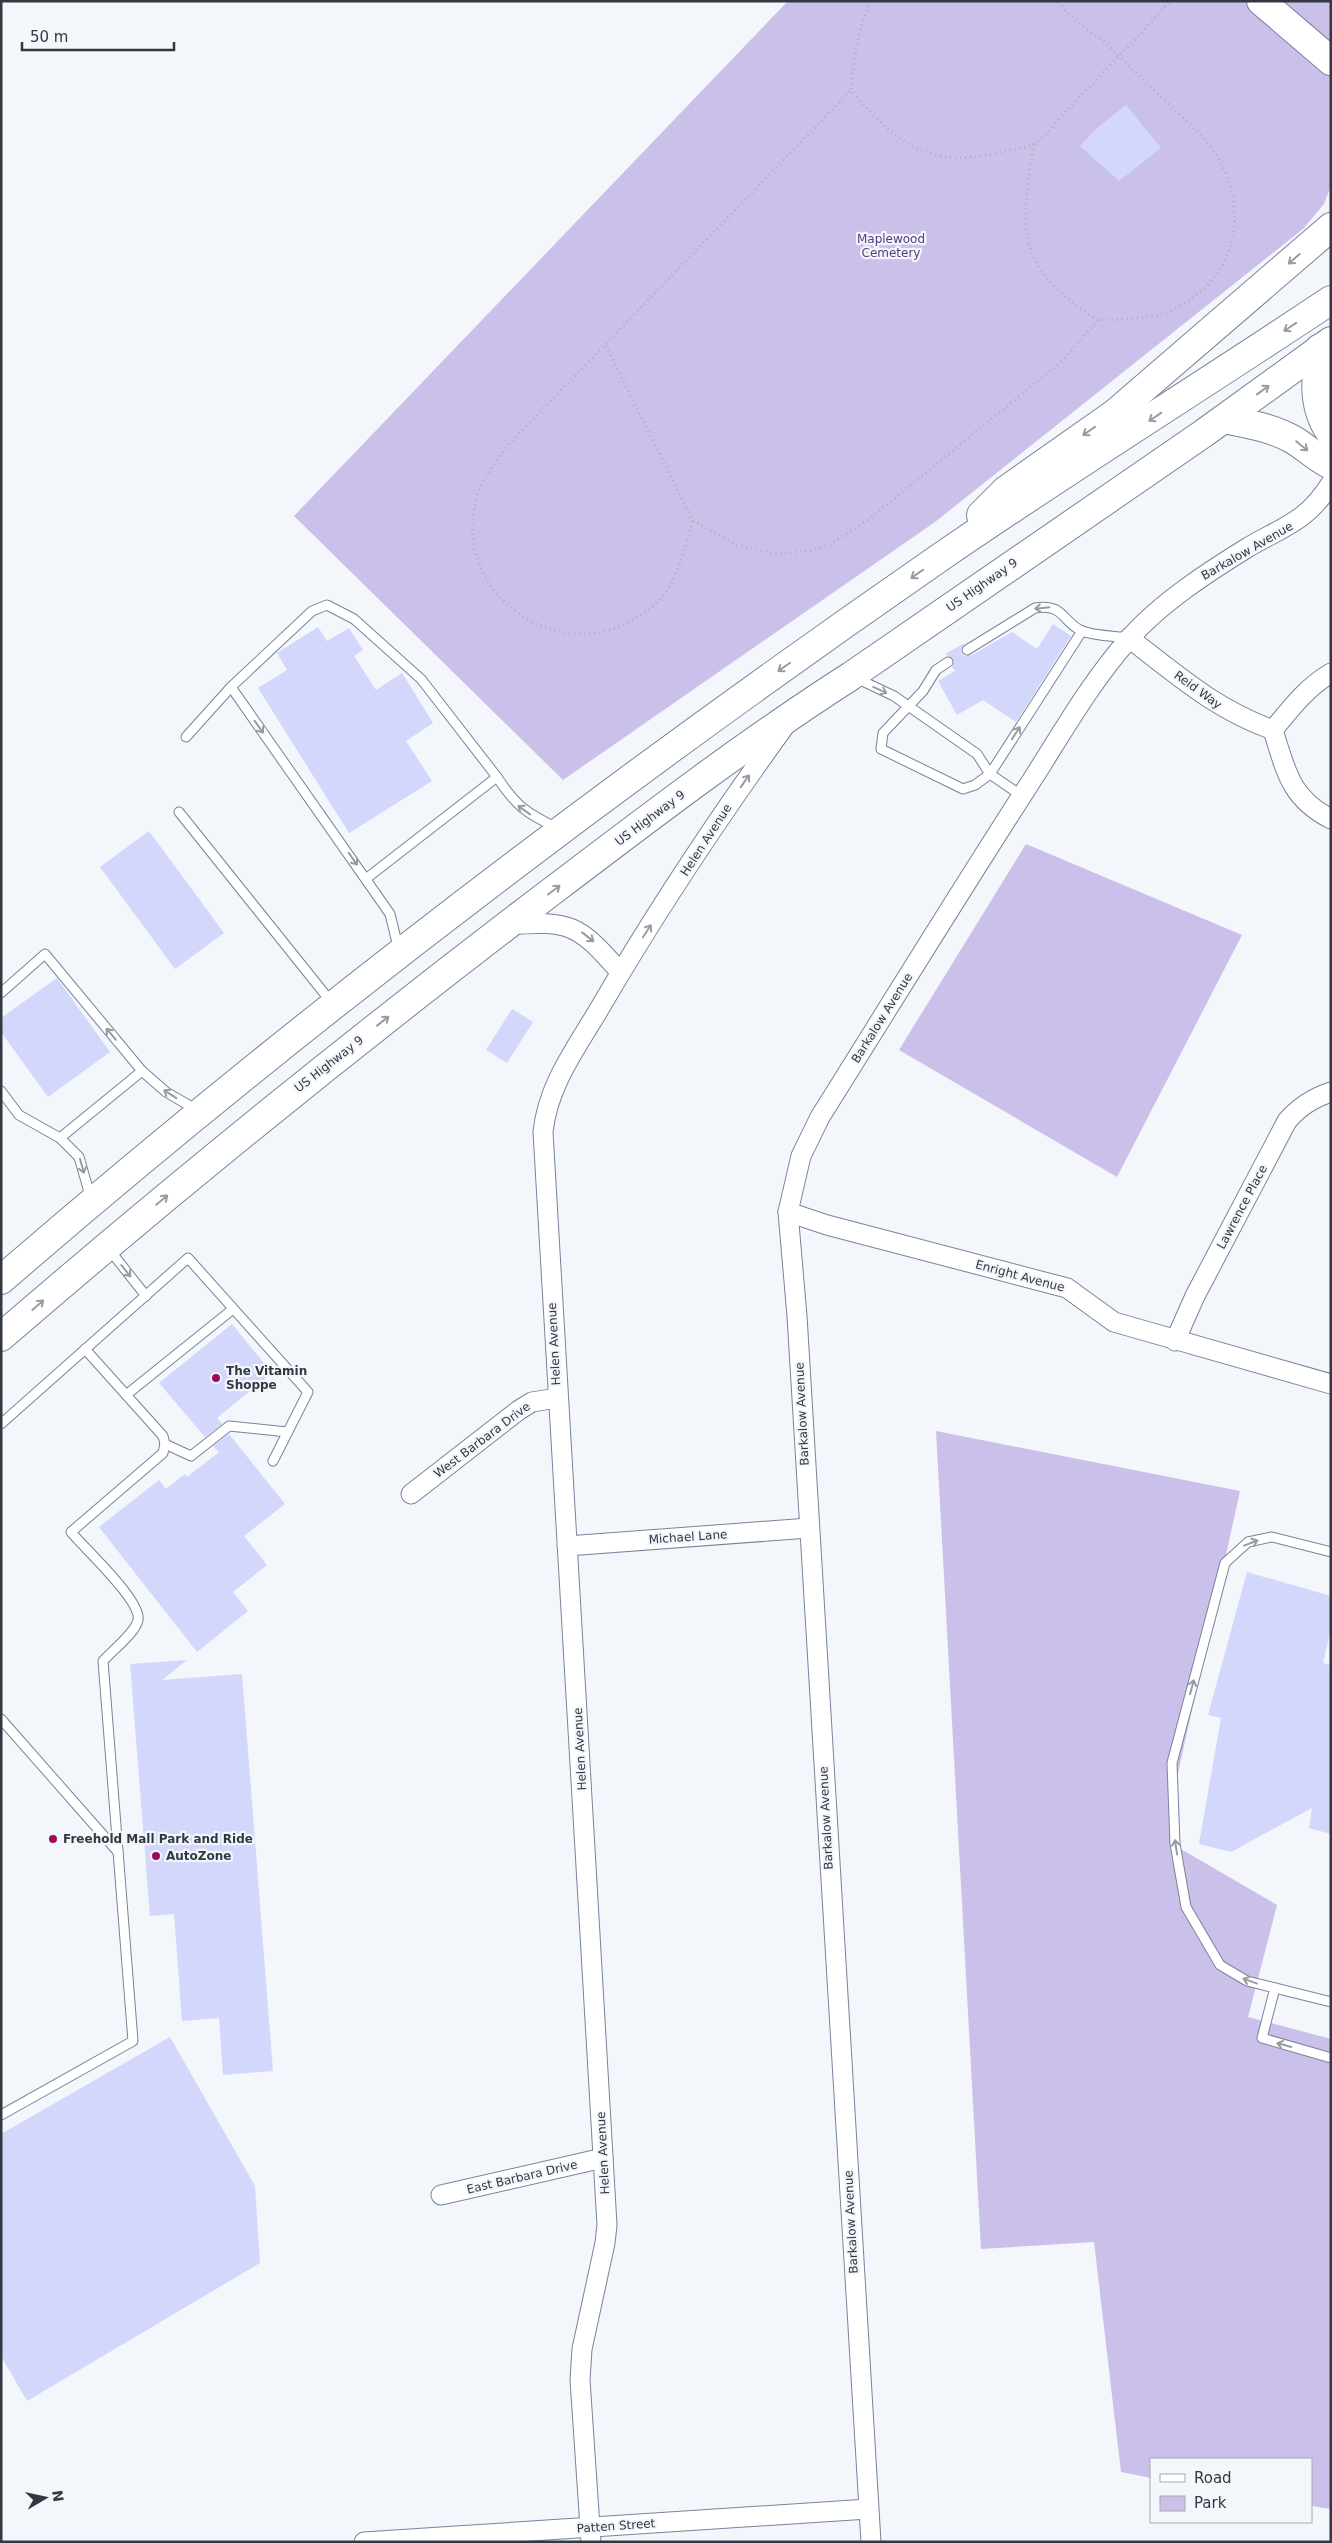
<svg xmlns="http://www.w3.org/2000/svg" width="1332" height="2543" font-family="'DejaVu Sans',sans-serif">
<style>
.green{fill:#cbc0e9}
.building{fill:#d2d7fb}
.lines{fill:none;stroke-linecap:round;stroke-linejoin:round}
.lane-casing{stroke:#77849b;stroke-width:11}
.street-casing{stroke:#77849b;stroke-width:21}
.primary-casing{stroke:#77849b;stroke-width:30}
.highway-casing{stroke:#77849b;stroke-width:30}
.path{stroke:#adb1b8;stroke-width:3;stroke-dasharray:1 4;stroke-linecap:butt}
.lane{stroke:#fff;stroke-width:9}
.street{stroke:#fff;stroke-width:19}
.primary{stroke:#fff;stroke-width:28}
.highway{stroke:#fff;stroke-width:28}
.oneway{stroke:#989ca0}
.poi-dot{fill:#9b0b5c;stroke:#f3f6fb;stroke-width:2}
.labels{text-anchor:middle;stroke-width:4.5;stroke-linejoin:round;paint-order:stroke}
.park-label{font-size:12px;fill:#543b81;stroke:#f3f6fb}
.street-label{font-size:12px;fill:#323842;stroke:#f3f6fb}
.poi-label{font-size:12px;font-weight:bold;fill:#323842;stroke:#f3f6fb;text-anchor:start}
</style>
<rect width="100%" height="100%" fill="#f3f6fb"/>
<g class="green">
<polygon points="788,1 1331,1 1331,186 1324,204 1303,229 935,522 563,780 294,516"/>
<polygon points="1026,844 1242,935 1117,1177 899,1050"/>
<polygon points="936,1431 1240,1491 1170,1810 1174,1845 1277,1905 1248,2017 1331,2039 1331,2509 1311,2506 1311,2459 1151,2459 1151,2478 1121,2472 1094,2242 981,2249"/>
</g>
<g class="building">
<polygon points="1126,105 1161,148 1119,181 1080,146 1097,128"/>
<polygon points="1053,624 1071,636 1016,722 983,700 957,715 938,681 955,671 952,667 953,659 945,654 965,643 961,648 961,653 964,656 972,655 1012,632 1037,649"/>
<polygon points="318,627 327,641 349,628 363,650 354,656 376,690 402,673 433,723 406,741 432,781 349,833 258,688 287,670 277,653"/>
<polygon points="149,831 224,933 175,969 100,867"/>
<polygon points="57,978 110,1052 48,1097 1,1032 1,1018"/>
<polygon points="512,1009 533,1022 507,1063 486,1050"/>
<polygon points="232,1324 272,1373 217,1418 222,1424 205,1437 159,1383"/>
<polygon points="229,1434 285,1504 244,1536 267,1565 233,1592 248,1611 197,1652 99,1527 159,1480 166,1489 185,1474 187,1477 219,1452 213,1446"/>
<polygon points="1247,1572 1331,1596 1331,1629 1323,1663 1331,1665 1331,1834 1309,1828 1312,1808 1231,1852 1199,1844 1221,1718 1208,1715"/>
<polygon points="187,1660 162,1680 242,1674 273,2071 223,2075 219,2018 182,2021 174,1914 150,1916 130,1664"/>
<polygon points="170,2037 255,2186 260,2263 27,2401 1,2356 1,2134"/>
</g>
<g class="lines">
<defs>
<g id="lane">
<path d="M967 650 1035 608C1064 603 1062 622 1082 631 1095 636 1115 636 1129 638"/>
<polyline points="948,662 936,670 923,691 883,733 881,749 963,789 975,785 990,774 1082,631"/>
<polyline points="856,678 894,696 977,754 990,774 1022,796"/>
<polyline points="231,687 390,914 399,951"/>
<polyline points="186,737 231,687 312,611 327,605 354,619 421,679 497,777 367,878"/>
<path d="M497 777C516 806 526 813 557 828"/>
<polyline points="179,812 332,1003"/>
<polyline points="1,993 45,954 142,1071 166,1092 197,1110"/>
<polyline points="1,1091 19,1115 60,1138 79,1157 91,1199"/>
<polyline points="60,1138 142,1071"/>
<polyline points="108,1248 146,1296"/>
<polyline points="126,1395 233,1309"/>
<polyline points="1,1424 188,1258 308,1392 273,1461"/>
<polyline points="165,1444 191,1456 229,1426 287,1432"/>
<polyline points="1331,1552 1272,1537 1248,1542 1225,1563 1172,1763 1175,1844 1186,1907 1220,1965 1247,1981 1331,2002"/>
<polyline points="1,1719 118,1852"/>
<polyline points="1275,1988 1262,2038 1331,2058"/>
<path d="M1 2115 133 2041 103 1661C112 1651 136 1632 138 1620 142 1601 84 1548 71 1532L163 1453 165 1444 163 1436 85 1349"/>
</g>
<g id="street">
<path d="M1129 638C1177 675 1215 709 1273 730"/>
<path d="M1331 673C1306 688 1291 708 1273 730 1286 771 1290 798 1331 819"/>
<path d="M508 925C571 920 579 925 620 972"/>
<polyline points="788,1212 827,1225 1067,1288 1114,1322 1331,1384"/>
<path d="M1175 1341 1195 1296 1287 1121C1300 1106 1313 1098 1331 1092"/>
<polyline points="411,1494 519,1410 532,1402 557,1398"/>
<polyline points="567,1546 809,1528"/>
<polyline points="441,2195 603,2158"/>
<polyline points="364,2542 868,2509"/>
<path d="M591 2542 580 2380 582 2349 605 2243 607 2225 543 1132C548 1084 577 1047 601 1006 657 910 719 817 784 727"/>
<path d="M871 2542 797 1316 788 1212 801 1156 820 1117C887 1010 953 903 1021 797 1056 744 1087 686 1129 639 1159 604 1208 572 1247 548 1284 526 1307 522 1331 483"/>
</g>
<polyline id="primary" points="1261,1 1331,61"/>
<g id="highway">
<path d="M1320 348C1315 379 1312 407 1331 434"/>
<path d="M1224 419C1248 424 1270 427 1292 439 1306 447 1316 458 1331 465"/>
<polyline points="981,515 1006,490 1114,414 1331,227"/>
<path d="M1 1280C300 1021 617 781 942 556 1070 468 1202 386 1331 300"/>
<path d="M1 1337C171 1190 343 1051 522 914 630 832 737 749 851 676L1204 433 1331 341"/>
</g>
</defs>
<use href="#lane" class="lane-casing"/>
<use href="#street" class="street-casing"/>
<use href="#primary" class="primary-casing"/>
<use href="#highway" class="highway-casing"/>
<g class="path">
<path d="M871 1C857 30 854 59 851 90 896 143 928 170 1001 152 1011 149 1025 149 1034 144 1045 138 1057 121 1066 111 1101 75 1136 39 1170 1"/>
<path d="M1034 144C1019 233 1016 268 1098 320"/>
<path d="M606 346 693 521 737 545 778 554 812 550 831 544 868 520 1060 363 1098 320C1121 319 1146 320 1167 312 1244 281 1255 194 1201 135L1102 40 1077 22 1057 1"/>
<path d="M693 521C685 546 679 574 664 595 653 609 640 616 625 624 545 662 453 586 476 500 483 477 496 460 511 442L851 90"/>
</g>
<use href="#lane" class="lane"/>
<use href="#street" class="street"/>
<use href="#primary" class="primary"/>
<use href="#highway" class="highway"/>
</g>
<defs><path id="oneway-shaft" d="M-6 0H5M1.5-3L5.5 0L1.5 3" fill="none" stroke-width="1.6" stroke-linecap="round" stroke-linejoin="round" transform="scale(1.25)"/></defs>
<g class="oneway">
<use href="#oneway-shaft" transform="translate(1294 259) rotate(139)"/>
<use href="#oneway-shaft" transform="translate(1290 327) rotate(146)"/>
<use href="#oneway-shaft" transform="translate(1263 390) rotate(-36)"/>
<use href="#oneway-shaft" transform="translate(1155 417) rotate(146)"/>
<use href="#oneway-shaft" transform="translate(1089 431) rotate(145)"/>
<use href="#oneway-shaft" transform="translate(1302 446) rotate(39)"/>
<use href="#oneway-shaft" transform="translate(917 574) rotate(145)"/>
<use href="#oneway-shaft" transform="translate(1042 608) rotate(174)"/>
<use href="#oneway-shaft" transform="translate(784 667) rotate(145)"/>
<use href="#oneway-shaft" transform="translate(880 690) rotate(25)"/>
<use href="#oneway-shaft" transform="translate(259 727) rotate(55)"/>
<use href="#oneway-shaft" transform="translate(1016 733) rotate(-57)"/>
<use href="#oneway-shaft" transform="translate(745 781) rotate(-55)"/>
<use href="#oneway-shaft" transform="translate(524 810) rotate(-144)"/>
<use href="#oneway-shaft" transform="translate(353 859) rotate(55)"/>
<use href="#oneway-shaft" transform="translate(554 890) rotate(-37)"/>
<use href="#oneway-shaft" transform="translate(647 931) rotate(-57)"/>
<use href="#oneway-shaft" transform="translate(588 937) rotate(38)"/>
<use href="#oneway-shaft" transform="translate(383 1021) rotate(-38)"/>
<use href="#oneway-shaft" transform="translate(111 1034) rotate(-130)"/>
<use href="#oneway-shaft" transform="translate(170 1094) rotate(-147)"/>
<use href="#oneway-shaft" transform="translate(82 1166) rotate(74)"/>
<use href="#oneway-shaft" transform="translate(162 1200) rotate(-40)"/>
<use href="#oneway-shaft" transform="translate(126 1271) rotate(51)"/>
<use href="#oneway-shaft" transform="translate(38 1305) rotate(-41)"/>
<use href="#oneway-shaft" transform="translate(1251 1543) rotate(-21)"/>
<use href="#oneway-shaft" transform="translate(1192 1687) rotate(-75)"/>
<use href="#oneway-shaft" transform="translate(1176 1847) rotate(-98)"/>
<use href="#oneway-shaft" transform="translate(1250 1981) rotate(-160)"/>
<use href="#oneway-shaft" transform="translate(1284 2045) rotate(-164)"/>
</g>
<g class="poi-dot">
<circle cx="216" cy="1378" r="5"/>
<circle cx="53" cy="1839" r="5"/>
<circle cx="156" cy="1856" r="5"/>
</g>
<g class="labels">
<g class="park-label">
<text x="891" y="243">Maplewood<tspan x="891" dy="14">Cemetery</tspan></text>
</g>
<g class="street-label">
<text transform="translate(1247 551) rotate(-30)" y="4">Barkalow Avenue</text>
<text transform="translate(982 585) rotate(-35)" y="4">US Highway 9</text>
<text transform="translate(1198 690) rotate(36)" y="4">Reid Way</text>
<text transform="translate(650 818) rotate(-37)" y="4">US Highway 9</text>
<text transform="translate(706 840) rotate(-57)" y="4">Helen Avenue</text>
<text transform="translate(882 1018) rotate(-58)" y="4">Barkalow Avenue</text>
<text transform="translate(329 1064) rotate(-38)" y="4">US Highway 9</text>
<text transform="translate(1242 1207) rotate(-62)" y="4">Lawrence Place</text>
<text transform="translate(1020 1276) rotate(15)" y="4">Enright Avenue</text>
<text transform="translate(554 1344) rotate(-93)" y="4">Helen Avenue</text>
<text transform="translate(802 1414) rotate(-93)" y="4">Barkalow Avenue</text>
<text transform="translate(482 1440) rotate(-37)" y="4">West Barbara Drive</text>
<text transform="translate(688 1537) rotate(-4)" y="4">Michael Lane</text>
<text transform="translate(580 1749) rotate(-93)" y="4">Helen Avenue</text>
<text transform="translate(826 1818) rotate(-93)" y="4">Barkalow Avenue</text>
<text transform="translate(603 2153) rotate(-93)" y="4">Helen Avenue</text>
<text transform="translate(522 2177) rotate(-13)" y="4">East Barbara Drive</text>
<text transform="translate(851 2222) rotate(-93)" y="4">Barkalow Avenue</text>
<text transform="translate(616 2526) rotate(-4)" y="4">Patten Street</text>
</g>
<g class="poi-label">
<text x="226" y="1375">The Vitamin<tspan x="226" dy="14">Shoppe</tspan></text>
<text x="63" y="1843">Freehold Mall Park and Ride</text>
<text x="166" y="1860">AutoZone</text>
</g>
</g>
<rect width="1332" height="2543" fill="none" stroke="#323842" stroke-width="5"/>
<rect x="1150" y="2458" width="162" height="65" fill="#f3f6fb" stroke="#a6aab1"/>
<rect x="1160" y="2474" width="25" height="8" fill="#ffffff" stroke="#a6aab1"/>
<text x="1194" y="2483" font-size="15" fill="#323842">Road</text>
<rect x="1160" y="2496" width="25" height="15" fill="#cbc0e9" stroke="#a6aab1"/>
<text x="1194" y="2508" font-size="15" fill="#323842">Park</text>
<g transform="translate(45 2498) rotate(81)" stroke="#f3f6fb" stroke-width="4" paint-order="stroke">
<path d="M0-4L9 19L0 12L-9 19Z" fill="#323842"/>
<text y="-8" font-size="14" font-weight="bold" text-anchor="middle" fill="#323842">N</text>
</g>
<path d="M22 42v8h152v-8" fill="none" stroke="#323842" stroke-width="2.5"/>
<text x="30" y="42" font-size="15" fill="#323842" stroke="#f3f6fb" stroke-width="4" paint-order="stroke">50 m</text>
</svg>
